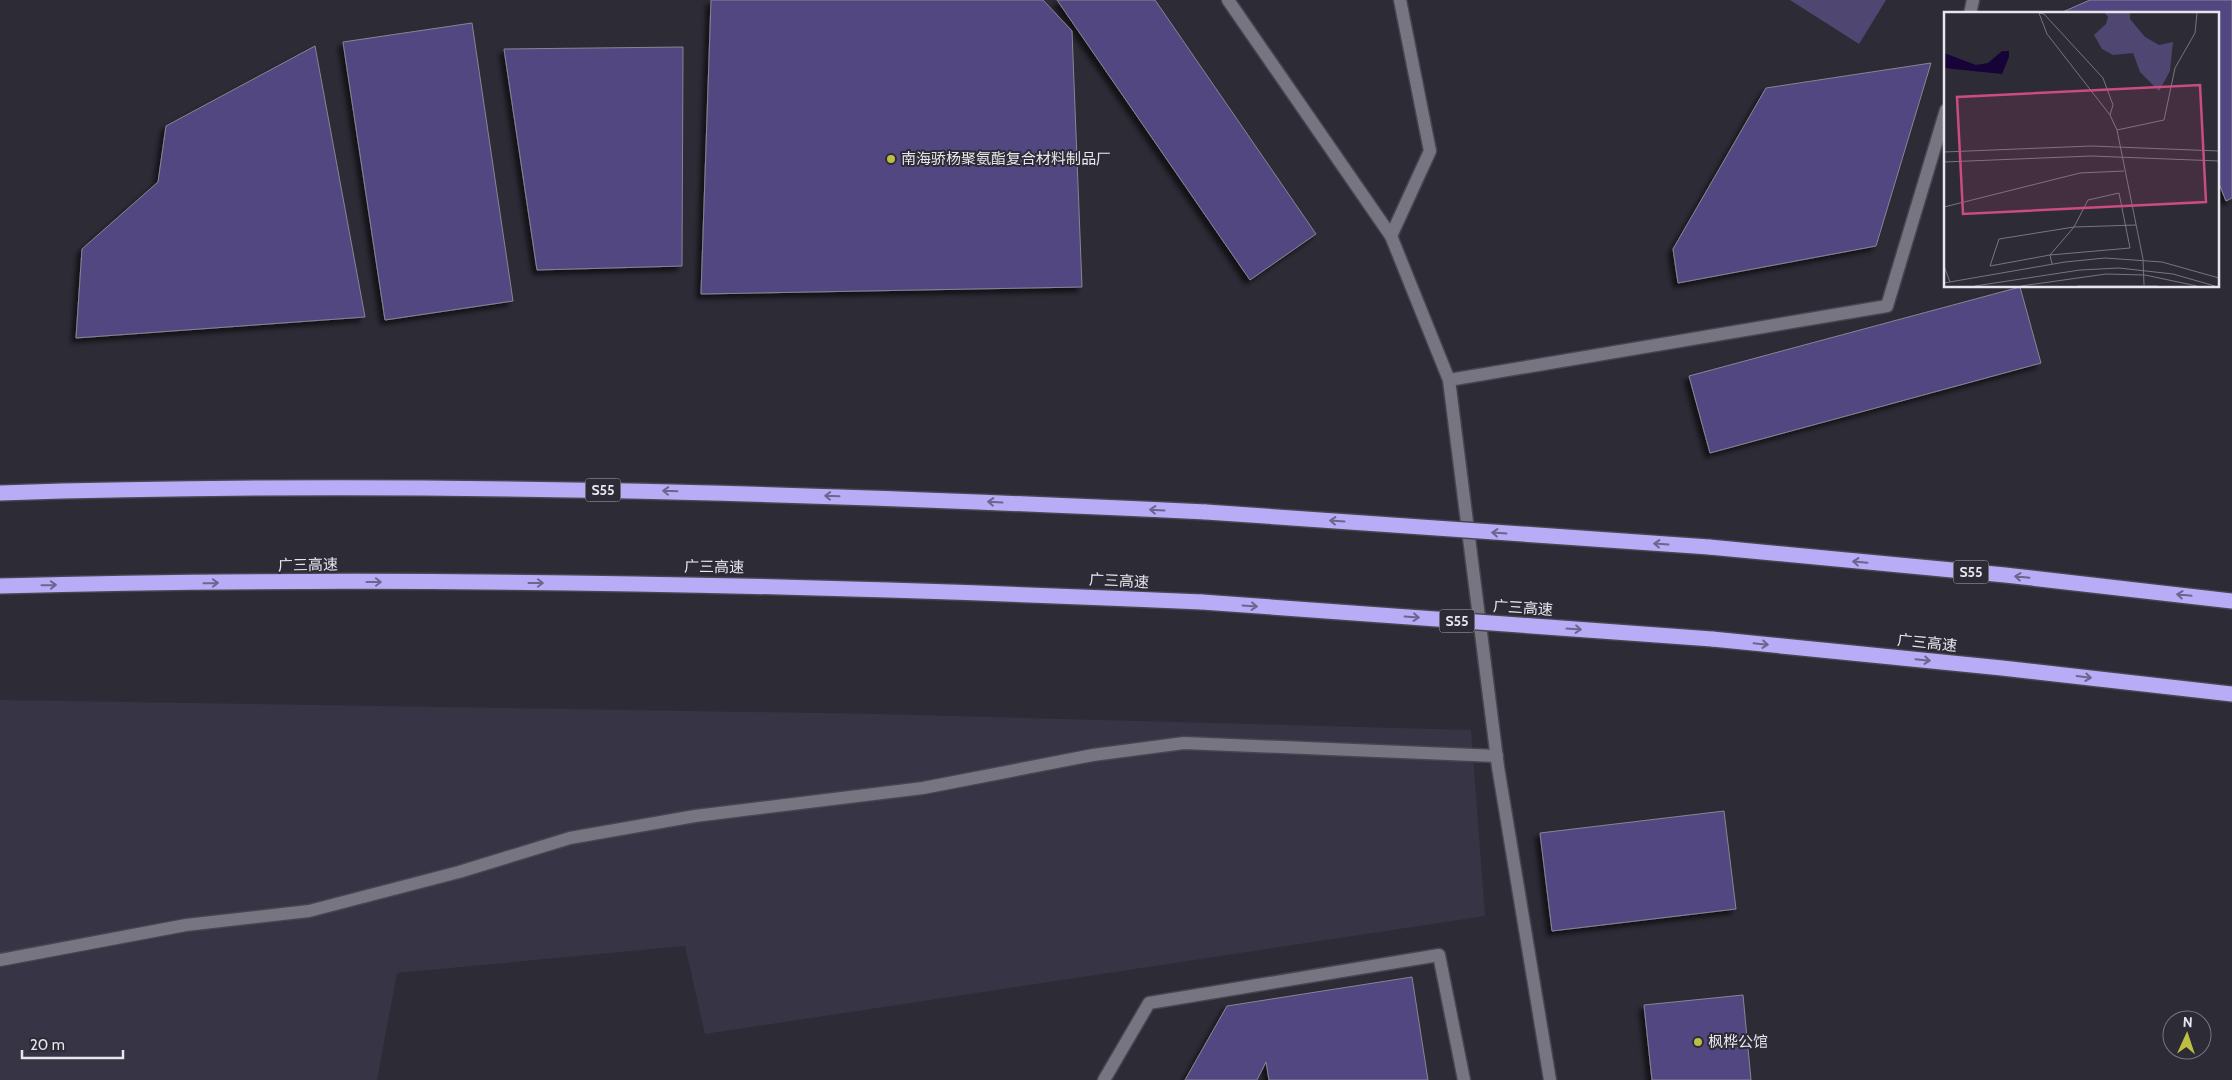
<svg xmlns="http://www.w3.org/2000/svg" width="2232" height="1080" font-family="Cabin,'Noto Sans SC',sans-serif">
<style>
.built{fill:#363445}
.green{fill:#4f4772}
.building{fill:#524681;stroke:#878693;filter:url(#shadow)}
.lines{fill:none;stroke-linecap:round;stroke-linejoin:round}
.minor-casing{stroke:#474650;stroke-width:15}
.highway-casing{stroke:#474650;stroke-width:18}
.minor{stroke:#777582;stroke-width:12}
.highway{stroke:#b8acf7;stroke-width:15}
.highway-bridge-casing{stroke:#474650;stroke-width:18;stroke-linecap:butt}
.highway-bridge{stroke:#b8acf7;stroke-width:15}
.oneway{stroke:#6c658d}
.poi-dot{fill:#bcbf44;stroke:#2d2b36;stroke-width:2}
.labels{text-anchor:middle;stroke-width:4;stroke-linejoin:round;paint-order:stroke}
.shield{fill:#2d2b36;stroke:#afaeb6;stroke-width:1}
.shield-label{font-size:14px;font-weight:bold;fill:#e7e6ed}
.poi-label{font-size:15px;fill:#e7e6ed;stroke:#2d2b36;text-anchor:start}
.street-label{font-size:15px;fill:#e7e6ed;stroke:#2d2b36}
.inset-road{fill:none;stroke:#77767f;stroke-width:1}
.view{fill:#cb4c80;fill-opacity:0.15;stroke:#cb4c80;stroke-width:2.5}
.inset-edge{fill:none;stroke:#e7e6ed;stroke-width:2.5}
</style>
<defs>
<filter id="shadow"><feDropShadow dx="-4.5" dy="4.5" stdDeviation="2.5" flood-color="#0009"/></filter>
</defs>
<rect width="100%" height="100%" fill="#2d2b36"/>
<polygon class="built" points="0,700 880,714 1471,730 1485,916 705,1034 685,946 397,973 377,1080 0,1080"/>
<polygon class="green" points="1790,0 1886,0 1859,44"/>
<g class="building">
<polygon points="711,0 1043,0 1072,31 1082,287 701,294"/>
<polygon points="1057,0 1155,0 1316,234 1250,280"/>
<polygon points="2090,0 2232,0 2232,198 2226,201 2218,181 2218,14 2058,14"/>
<polygon points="472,23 513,301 385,320 343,42"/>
<polygon points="315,46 365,317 76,338 82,249 158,182 166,126"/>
<polygon points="683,47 682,266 537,270 504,49"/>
<polygon points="1931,63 1876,246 1678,283 1673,249 1766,88"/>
<polygon points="2020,287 2041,363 1710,453 1689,376"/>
<polygon points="1724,811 1736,909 1552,931 1540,833"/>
<polygon points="1412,977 1428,1080 1269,1080 1266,1062 1257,1080 1185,1080 1227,1006"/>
<polygon points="1743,995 1751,1080 1652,1080 1644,1005"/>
</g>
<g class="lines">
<defs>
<g id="minor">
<polyline points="1228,0 1391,236 1449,380 1498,767 1550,1080"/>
<polyline points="1970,14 1973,0"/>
<polyline points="1391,236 1430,151 1400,0"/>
<polyline points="1449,380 1887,306 1946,110"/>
<polyline points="0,960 186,925 309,911 459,872 570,838 695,816 923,788 1093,755 1184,743 1497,756"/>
<polyline points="1104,1080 1149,1003 1439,955 1464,1080"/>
</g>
<g id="highway">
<path d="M0 493C402 480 804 493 1206 512"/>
<polyline points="1709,547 2005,575 2232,601"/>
<path d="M0 586C401 575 801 584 1202 602"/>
<polyline points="1712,639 2002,668 2232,694"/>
</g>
</defs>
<use href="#minor" class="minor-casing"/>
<use href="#highway" class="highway-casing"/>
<use href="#minor" class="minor"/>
<use href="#highway" class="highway"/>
<defs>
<g id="highway-bridge">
<polyline points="1206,512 1709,547"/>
<polyline points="1202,602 1712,639"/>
</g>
</defs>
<use href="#highway-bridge" class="highway-bridge-casing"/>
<use href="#highway-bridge" class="highway-bridge"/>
</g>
<defs><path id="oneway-shaft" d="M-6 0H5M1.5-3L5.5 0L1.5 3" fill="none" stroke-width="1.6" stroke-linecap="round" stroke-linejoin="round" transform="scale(1.25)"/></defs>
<g class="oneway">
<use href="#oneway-shaft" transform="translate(670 491) rotate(-178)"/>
<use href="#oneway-shaft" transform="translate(832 496) rotate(-178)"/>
<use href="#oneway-shaft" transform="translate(995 502) rotate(-177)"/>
<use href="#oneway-shaft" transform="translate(1157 510) rotate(-177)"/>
<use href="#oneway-shaft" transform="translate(1337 521) rotate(-176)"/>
<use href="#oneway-shaft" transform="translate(1499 533) rotate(-176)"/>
<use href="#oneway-shaft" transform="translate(1661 544) rotate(-176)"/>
<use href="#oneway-shaft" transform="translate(1860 562) rotate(-175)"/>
<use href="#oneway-shaft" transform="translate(2022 577) rotate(-174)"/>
<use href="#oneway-shaft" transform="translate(374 582)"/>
<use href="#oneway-shaft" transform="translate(211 583) rotate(-1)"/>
<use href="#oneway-shaft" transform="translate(536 583)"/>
<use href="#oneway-shaft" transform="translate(49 585) rotate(-1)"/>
<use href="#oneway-shaft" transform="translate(2184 595) rotate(-174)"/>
<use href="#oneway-shaft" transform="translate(1250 606) rotate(4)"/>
<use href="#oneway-shaft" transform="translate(1412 617) rotate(4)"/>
<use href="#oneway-shaft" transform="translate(1574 629) rotate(4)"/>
<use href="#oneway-shaft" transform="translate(1761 644) rotate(6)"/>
<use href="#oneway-shaft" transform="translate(1923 660) rotate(6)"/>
<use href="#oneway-shaft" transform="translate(2084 677) rotate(7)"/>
</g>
<g class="poi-dot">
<circle cx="891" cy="159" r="5"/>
<circle cx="1698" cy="1042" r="5"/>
</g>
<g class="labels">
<g class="shield">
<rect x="585.5" y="478.5" width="35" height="23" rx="4"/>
<rect x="1953.5" y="560.5" width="35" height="23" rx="4"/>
<rect x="1439.5" y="609.5" width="35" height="23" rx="4"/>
</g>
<g class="shield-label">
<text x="603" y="495">S55</text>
<text x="1971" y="577">S55</text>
<text x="1457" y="626">S55</text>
</g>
<g class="poi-label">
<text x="901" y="164">南海骄杨聚氨酯复合材料制品厂</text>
<text x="1708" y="1047">枫桦公馆</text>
</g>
<g class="street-label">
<text transform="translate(308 565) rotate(-1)" y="5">广三高速</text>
<text transform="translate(714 567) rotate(1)" y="5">广三高速</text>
<text transform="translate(1119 581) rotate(3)" y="5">广三高速</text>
<text transform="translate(1523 608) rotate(4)" y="5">广三高速</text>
<text transform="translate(1927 643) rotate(6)" y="5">广三高速</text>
</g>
</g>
<g transform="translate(1944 12)">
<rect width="275" height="275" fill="#2d2b36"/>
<path d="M161 1H186V7L201 25 215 33 229 30 226 59 215 79 196 60 189 41 169 43 158 37 150 23 162 12 164 5Z" fill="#4f4772"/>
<path d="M58 39H65V45L58 62 0 56V41L32 53 44 51Z" fill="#160439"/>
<path class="inset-road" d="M95 1 103 22 166 103 173 118 199 247 200 273M95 1 100 2 159 66 169 93 166 103M173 118 220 108 231 56 251 21 253 1M0 140 147 134 275 139M0 150 147 144 275 149M175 181 186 236 106 243 46 254 55 227 130 215 144 188ZM0 195 136 161 180 159M108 252 106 243 130 215 192 213M0 254 6 270M0 271 121 250 161 246 218 250 275 266M31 274 136 258 175 256 229 262 271 274M77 274 162 262 201 263 253 274M133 274H214"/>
<path class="view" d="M256 73 262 190 19 202 13 85Z"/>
<rect width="275" height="275" class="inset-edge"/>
</g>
<g transform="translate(2187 1035) rotate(3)"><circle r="24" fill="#2d2b36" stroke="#77767f"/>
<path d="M0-4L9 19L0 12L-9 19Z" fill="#bcbf44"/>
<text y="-8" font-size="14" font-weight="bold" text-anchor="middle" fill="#e7e6ed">N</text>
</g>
<path d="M22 1050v8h101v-8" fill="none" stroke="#e7e6ed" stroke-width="2.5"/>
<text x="30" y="1050" font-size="15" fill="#e7e6ed" stroke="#2d2b36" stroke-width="4" paint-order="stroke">20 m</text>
</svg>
